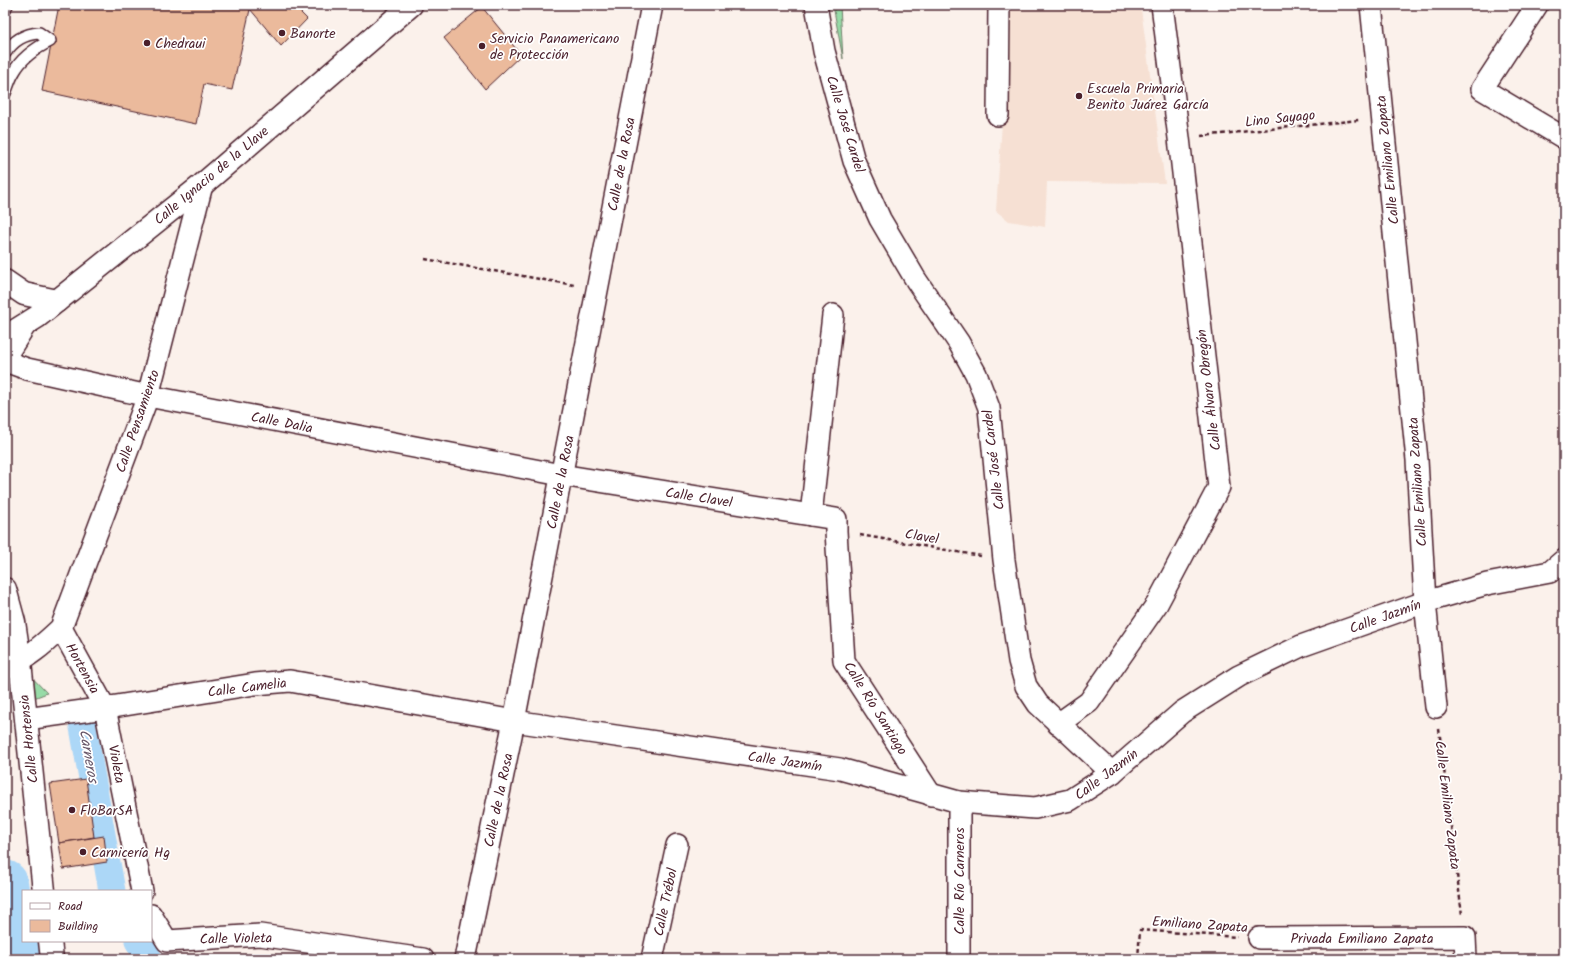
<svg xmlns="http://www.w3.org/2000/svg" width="1569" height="964" font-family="Kalam,sans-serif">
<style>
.built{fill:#f6e0d3}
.green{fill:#97dba7;stroke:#707d69}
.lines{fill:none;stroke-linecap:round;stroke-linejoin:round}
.canal{stroke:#acd7f7;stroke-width:27}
.river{stroke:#acd7f7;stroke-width:46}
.building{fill:#ebba9c;stroke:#4a1f2b}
.lane-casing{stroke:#4a1f2b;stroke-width:14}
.street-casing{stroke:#4a1f2b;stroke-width:24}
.secondary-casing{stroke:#4a1f2b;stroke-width:25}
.path{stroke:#4a1f2b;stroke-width:2.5;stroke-dasharray:4 3;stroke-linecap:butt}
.lane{stroke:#fff;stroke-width:11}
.street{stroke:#fff;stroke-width:21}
.secondary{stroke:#fff;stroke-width:22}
.poi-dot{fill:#4a1f2b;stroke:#fff;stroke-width:1.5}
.labels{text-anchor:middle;stroke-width:3.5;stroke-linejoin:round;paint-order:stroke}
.poi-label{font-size:14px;fill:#4a1f2b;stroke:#fff;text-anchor:start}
.street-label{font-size:14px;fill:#4a1f2b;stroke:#fff}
.water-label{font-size:15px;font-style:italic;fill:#675668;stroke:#fff}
</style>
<rect width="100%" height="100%" fill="#fbf1eb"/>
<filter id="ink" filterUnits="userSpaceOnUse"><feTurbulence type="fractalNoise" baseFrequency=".025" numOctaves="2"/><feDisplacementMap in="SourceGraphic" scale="8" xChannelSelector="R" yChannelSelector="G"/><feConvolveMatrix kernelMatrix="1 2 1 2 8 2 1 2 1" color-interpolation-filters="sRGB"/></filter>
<g filter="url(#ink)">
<polygon class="built" points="1010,5 1082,5 1141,9 1165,183 1047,182 1045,227 1009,221 996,211"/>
<g class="green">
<polygon points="833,5 840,5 843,59"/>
<polygon points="22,667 47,693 21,703"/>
</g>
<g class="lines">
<g class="canal">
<polyline points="81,716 112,891"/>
<polyline points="138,941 149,959"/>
</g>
<polyline class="river" points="5,883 17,959"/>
</g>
<g class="building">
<polygon points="59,5 251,5 232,90 204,84 196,124 42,91"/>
<polygon points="251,5 293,5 307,19 281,46 250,9"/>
<polygon points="482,7 521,55 485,89 444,38"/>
<polygon points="86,779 94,837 59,843 50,784"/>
<polygon points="104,836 107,862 63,869 59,843"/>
</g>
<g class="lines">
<defs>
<g id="lane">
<polyline points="5,9 7,5"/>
<path d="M5 53C14 40 24 34 39 33L50 41C36 48 22 57 14 72 10 78 8 86 5 93"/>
</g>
<g id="street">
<polyline points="816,5 824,51 854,161 880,219 916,280 959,343 976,374 989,408 1004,560 1019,661 1026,686 1038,704 1112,773"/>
<polyline points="1371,5 1417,460 1425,602 1436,707"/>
<polyline points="1537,5 1482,89 1564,138"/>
<polyline points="998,115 999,5"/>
<polyline points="5,361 27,369 148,396 561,475 836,519 836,531 844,661 931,795"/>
<polyline points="811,515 833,315"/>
<polyline points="61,628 105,708 142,891"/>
<path d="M5 669C28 658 43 645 61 628L148 396 202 185"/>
<polyline points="26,719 105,708 255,684 290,681 514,721 840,769 959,802 1035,808 1070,800 1112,773 1182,712 1239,676 1301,646 1425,602 1487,584 1550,572 1564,560"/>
<polyline points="1058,724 1089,702 1157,604 1219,487 1179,138 1162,5"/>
<polyline points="959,802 959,959"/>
<polyline points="151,915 167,941 260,935 423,959"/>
<polyline points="1259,938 1465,937 1466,959"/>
<polyline points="465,959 514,721 652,5"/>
<polyline points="652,959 677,845"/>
</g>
<g id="secondary">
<polyline points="5,281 24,294 57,301"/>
<polyline points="5,337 37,317 202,185 411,5"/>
<polyline points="5,356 24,326"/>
<polyline points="5,589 14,622 20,662 44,891"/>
<polyline points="50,941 52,959"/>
</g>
</defs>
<use href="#lane" class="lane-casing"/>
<use href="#street" class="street-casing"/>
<use href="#secondary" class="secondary-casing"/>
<g class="path">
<polyline points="1201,136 1359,120"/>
<polyline points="425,259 574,285"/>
<polyline points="860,535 981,556"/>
<polyline points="1439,729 1462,915"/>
<polyline points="1138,959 1140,930 1237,937"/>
</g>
<use href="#lane" class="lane"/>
<use href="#street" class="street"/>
<use href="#secondary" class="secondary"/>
</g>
</g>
<g class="poi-dot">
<circle cx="282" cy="33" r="4"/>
<circle cx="147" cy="43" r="4"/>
<circle cx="482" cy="46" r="4"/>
<circle cx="1079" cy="96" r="4"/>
<circle cx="72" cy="810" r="4"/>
<circle cx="83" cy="852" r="4"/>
</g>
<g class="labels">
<g class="poi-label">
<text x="290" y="38">Banorte</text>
<text x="490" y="43">Servicio Panamericano<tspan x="490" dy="16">de Protección</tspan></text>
<text x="155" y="48">Chedraui</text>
<text x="1087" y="93">Escuela Primaria<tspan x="1087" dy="16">Benito Juárez García</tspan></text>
<text x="80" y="815">FloBarSA</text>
<text x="91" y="857">Carnicería Hg</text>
</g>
<g class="street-label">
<text transform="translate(1280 118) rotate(-6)" y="5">Lino Sayago</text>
<text transform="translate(846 124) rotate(73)" y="5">Calle José Cardel</text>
<text transform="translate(1387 160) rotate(-96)" y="5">Calle Emiliano Zapata</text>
<text transform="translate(621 164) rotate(-79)" y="5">Calle de la Rosa</text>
<text transform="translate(211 175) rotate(-40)" y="5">Calle Ignacio de la Llave</text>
<text transform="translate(1208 390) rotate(-97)" y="5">Calle Álvaro Obregón</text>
<text transform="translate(137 421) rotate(-71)" y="5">Calle Pensamiento</text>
<text transform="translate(282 422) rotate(11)" y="5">Calle Dalia</text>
<text transform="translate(993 460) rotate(-97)" y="5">Calle José Cardel</text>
<text transform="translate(560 482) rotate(-79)" y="5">Calle de la Rosa</text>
<text transform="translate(1417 482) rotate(-94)" y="5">Calle Emiliano Zapata</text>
<text transform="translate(699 497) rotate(9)" y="5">Calle Clavel</text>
<text transform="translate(922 536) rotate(10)" y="5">Clavel</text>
<text transform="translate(1385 616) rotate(-20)" y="5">Calle Jazmín</text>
<text transform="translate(83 668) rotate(61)" y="5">Hortensia</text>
<text transform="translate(247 687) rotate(-7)" y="5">Calle Camelia</text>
<text transform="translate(876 708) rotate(58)" y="5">Calle Río Santiago</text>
<text transform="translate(28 739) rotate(-96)" y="5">Calle Hortensia</text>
<text transform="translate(785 761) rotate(8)" y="5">Calle Jazmín</text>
<text transform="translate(117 764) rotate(79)" y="5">Violeta</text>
<text transform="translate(1106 774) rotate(-37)" y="5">Calle Jazmín</text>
<text transform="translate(498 800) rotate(-78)" y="5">Calle de la Rosa</text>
<text transform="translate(1448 805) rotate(83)" y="5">Calle Emiliano Zapata</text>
<text transform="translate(959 881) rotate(-90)" y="5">Calle Río Carneros</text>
<text transform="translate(665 902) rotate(-78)" y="5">Calle Trébol</text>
<text transform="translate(1200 924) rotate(4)" y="5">Emiliano Zapata</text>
<text transform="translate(236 938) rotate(-1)" y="5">Calle Violeta</text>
<text x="1362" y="943">Privada Emiliano Zapata</text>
</g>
<g class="water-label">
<text transform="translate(89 756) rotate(80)" y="5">Carneros</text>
</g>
</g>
<rect width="1569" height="964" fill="none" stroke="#fff" stroke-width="20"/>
<rect x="10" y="10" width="1549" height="944" fill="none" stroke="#4a1f2b" stroke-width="1.5" filter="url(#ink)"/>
<rect x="22" y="890" width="130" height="52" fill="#ffffff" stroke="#b7a5aa"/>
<rect x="30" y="903" width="20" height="6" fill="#ffffff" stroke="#b7a5aa"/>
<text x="58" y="910" font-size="12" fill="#4a1f2b">Road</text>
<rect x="30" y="920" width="20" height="12" fill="#ebba9c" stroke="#b7a5aa"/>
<text x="58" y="930" font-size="12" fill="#4a1f2b">Building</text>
</svg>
